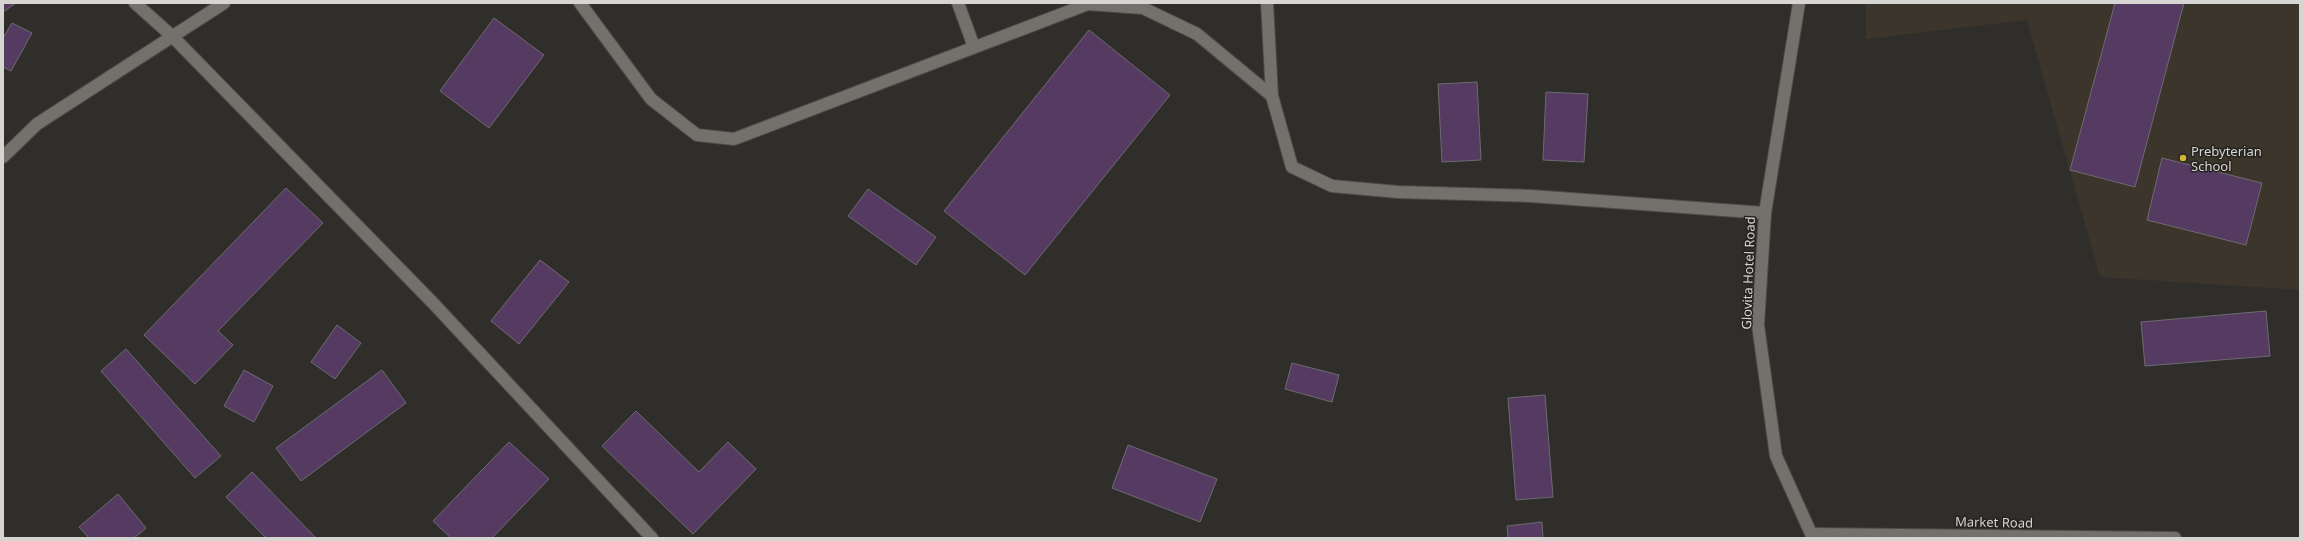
<svg xmlns="http://www.w3.org/2000/svg" width="2303" height="541" font-family="'Noto Sans',sans-serif">
<style>
.built{fill:#3b352c}
.building{fill:#553a62;stroke:#6e6b70}
.lines{fill:none;stroke-linecap:round;stroke-linejoin:round}
.street-casing{stroke:#4d4b48;stroke-width:14}
.street{stroke:#74716c;stroke-width:12}
.poi-dot{fill:#d4b635;stroke:#262420;stroke-width:1.5}
.labels{text-anchor:middle;stroke-width:3;stroke-linejoin:round;paint-order:stroke}
.poi-label{font-size:13px;fill:#d7d5d2;stroke:#262420;text-anchor:start}
.street-label{font-size:13px;fill:#d7d5d2;stroke:#262420}
</style>
<rect width="100%" height="100%" fill="#302e2a"/>
<polygon class="built" points="1866,3 2300,3 2300,290 2100,277 2027,20 1866,39"/>
<g class="building">
<polygon points="3,3 16,3 3,12"/>
<polygon points="2115,3 2184,3 2135,187 2070,170"/>
<polygon points="494,18 544,55 489,128 440,91"/>
<polygon points="12,23 32,33 11,71 3,67 3,38"/>
<polygon points="1089,30 1170,95 1025,275 944,211"/>
<polygon points="1477,82 1481,160 1442,162 1438,84"/>
<polygon points="1546,92 1588,94 1584,162 1543,160"/>
<polygon points="2162,158 2262,183 2246,245 2147,220"/>
<polygon points="286,188 323,223 218,331 233,345 195,384 144,335"/>
<polygon points="868,189 936,237 916,265 848,216"/>
<polygon points="540,260 569,282 519,344 491,321"/>
<polygon points="2266,311 2270,356 2145,366 2141,322"/>
<polygon points="337,325 361,343 335,379 311,362"/>
<polygon points="126,349 221,456 195,478 101,371"/>
<polygon points="1292,363 1339,375 1332,402 1285,389"/>
<polygon points="244,370 273,386 254,422 224,406"/>
<polygon points="382,370 406,403 301,481 276,448"/>
<polygon points="1545,395 1553,497 1516,500 1508,398"/>
<polygon points="636,411 699,472 728,442 756,469 693,534 602,446"/>
<polygon points="509,442 549,479 492,538 451,538 433,521"/>
<polygon points="1128,445 1217,479 1200,522 1112,488"/>
<polygon points="252,472 316,538 266,538 226,497"/>
<polygon points="118,494 146,528 134,538 89,538 79,527"/>
<polygon points="1542,522 1543,538 1508,538 1507,526"/>
</g>
<g class="lines">
<defs>
<g id="street">
<polyline points="135,3 172,36 433,303 652,538"/>
<polyline points="580,3 651,99 697,135 734,139 1088,4 1143,8 1197,34 1272,96 1292,167 1332,186 1398,192 1531,196 1765,213"/>
<polyline points="958,3 974,47"/>
<polyline points="1267,3 1272,96"/>
<polyline points="1799,3 1765,213 1758,325 1776,456 1813,538"/>
<polyline points="3,157 37,124 224,3"/>
<polyline points="1812,534 2175,538"/>
</g>
</defs>
<use href="#street" class="street-casing"/>
<use href="#street" class="street"/>
</g>
<circle class="poi-dot" cx="2183" cy="158" r="4"/>
<g class="labels">
<g class="poi-label">
<text x="2191" y="156">Prebyterian<tspan x="2191" dy="15">School</tspan></text>
</g>
<g class="street-label">
<text transform="translate(1748 273) rotate(-88)" y="5">Glovita Hotel Road</text>
<text transform="translate(1994 522) rotate(1)" y="5">Market Road</text>
</g>
</g>
<rect width="2303" height="541" fill="none" stroke="#d7d5d2" stroke-width="8"/>
</svg>
